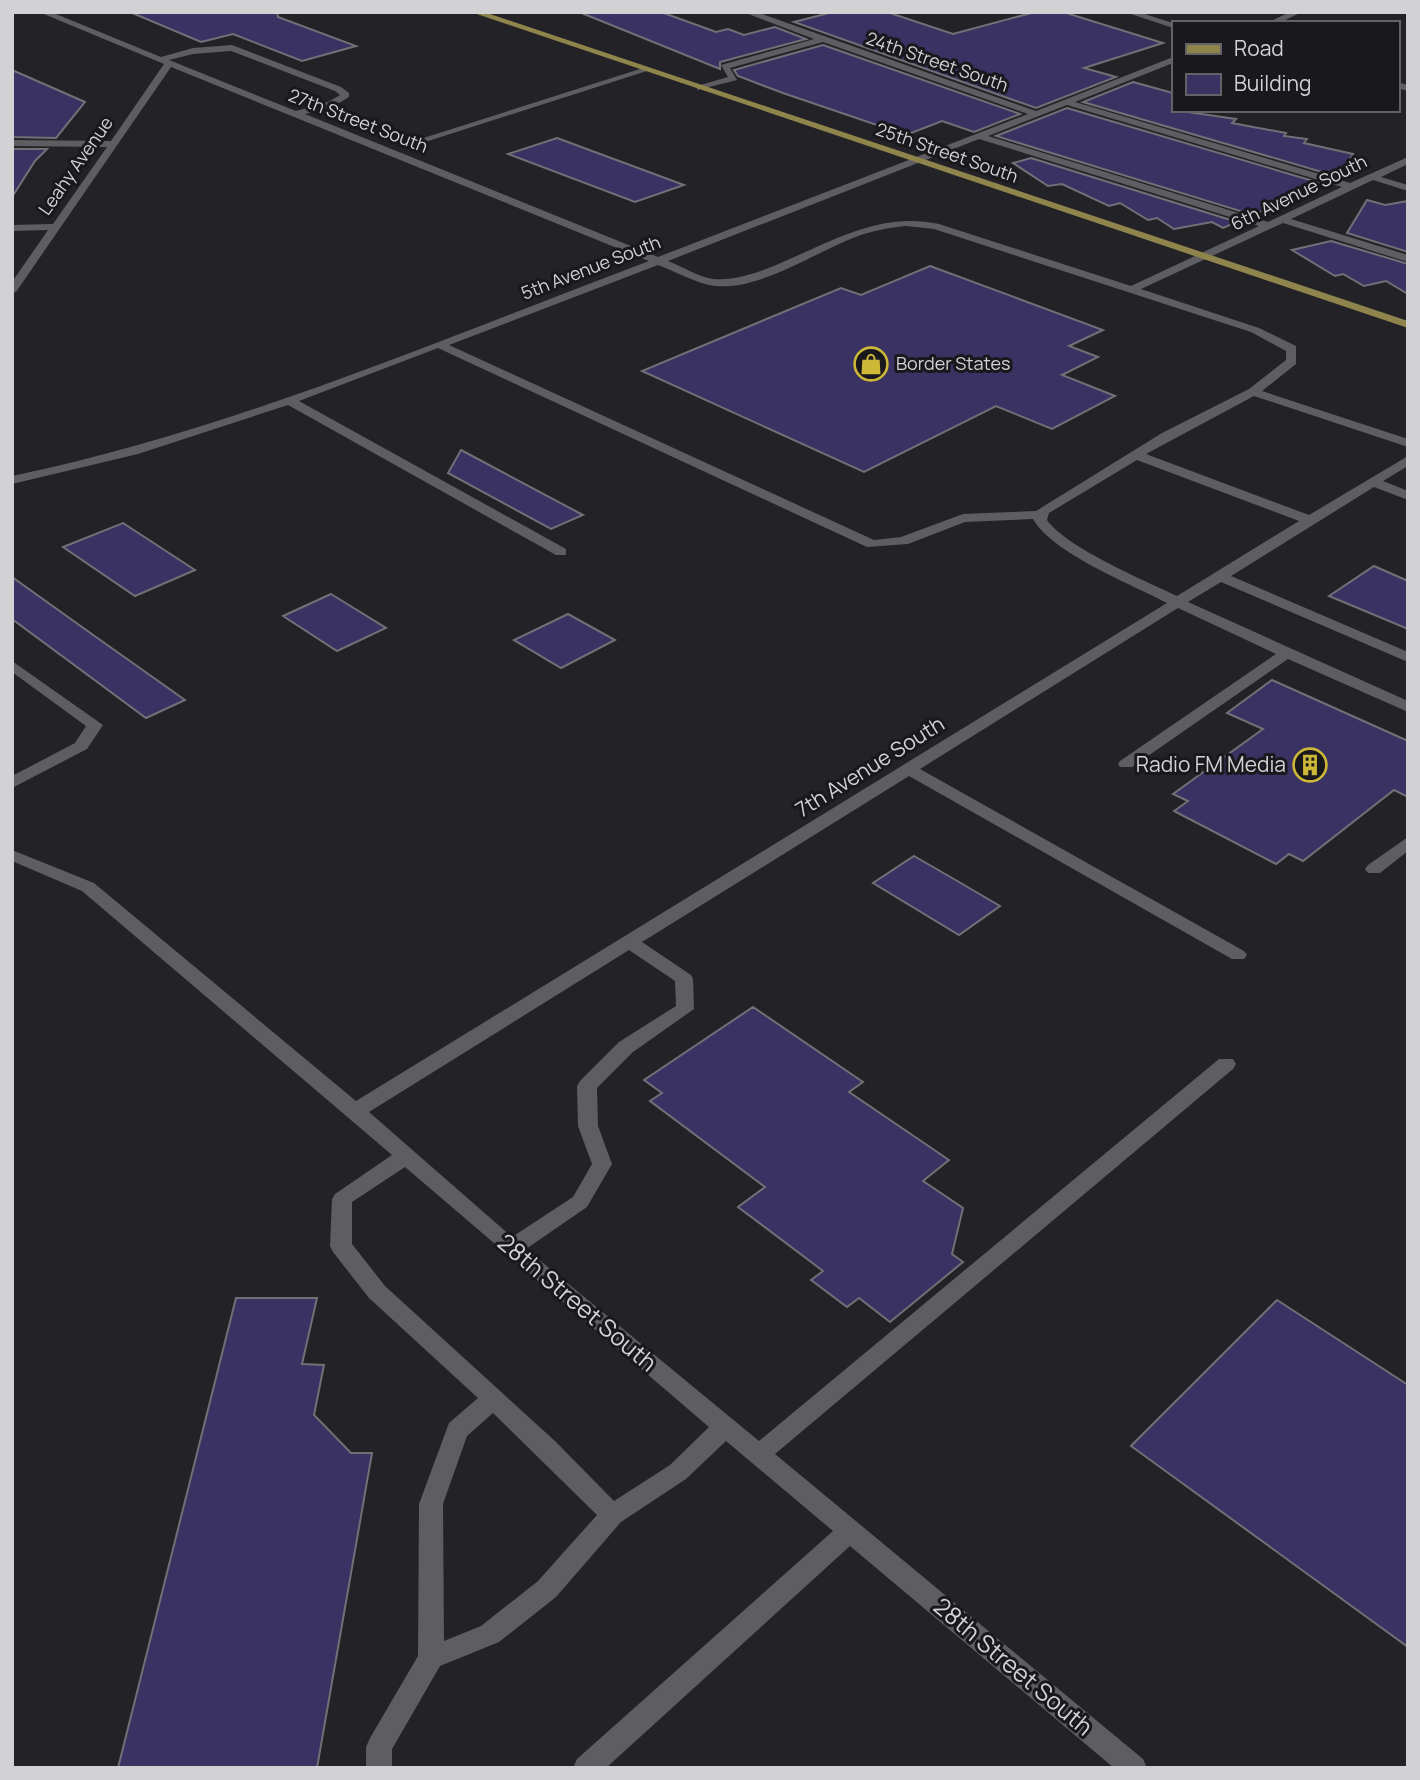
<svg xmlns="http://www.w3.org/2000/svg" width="1420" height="1780" font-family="Manrope,sans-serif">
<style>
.building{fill:#393262;stroke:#717076;stroke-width:2}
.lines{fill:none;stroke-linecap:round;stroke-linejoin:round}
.minor{fill:#5d5d62;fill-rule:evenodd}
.major{fill:#8f854c;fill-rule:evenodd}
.labels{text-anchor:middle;stroke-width:6;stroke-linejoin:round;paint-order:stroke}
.far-street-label{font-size:18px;fill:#d2d2d5;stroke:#19191d}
.far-poi-label{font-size:18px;fill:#d2d2d5;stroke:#19191d;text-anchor:start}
.poi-label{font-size:21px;fill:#d2d2d5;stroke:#19191d;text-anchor:end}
.street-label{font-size:21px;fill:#d2d2d5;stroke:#19191d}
.near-street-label{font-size:24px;fill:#d2d2d5;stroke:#19191d}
</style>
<rect width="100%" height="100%" fill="#222227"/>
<g class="building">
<polygon points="130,12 277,12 278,17 356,46 302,61 233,34 201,42"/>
<polygon points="579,12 661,12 716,32 728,29 744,35 775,27 806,39 720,62 720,69"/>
<polygon points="833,12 887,12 953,34 1035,12 1063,12 1163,43 1084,68 1116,77 1036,108 794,22"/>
<polygon points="823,45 1020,114 974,132 942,121 906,135 783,93 738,76 734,70"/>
<polygon points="12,70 85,102 56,138 12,137"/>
<polygon points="1133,82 1173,93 1173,110 1236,119 1232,123 1286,133 1284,136 1307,139 1304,143 1353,154 1339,177 1083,102"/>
<polygon points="1067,108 1320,183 1253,215 996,136"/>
<polygon points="557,138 684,185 635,202 508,154"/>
<polygon points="12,149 47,149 35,161 12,197"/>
<polygon points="1031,158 1237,222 1223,228 1212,222 1174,229 1157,218 1148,220 1120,203 1109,206 1062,184 1048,186 1013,163"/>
<polygon points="1367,200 1385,205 1408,201 1408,252 1347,233"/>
<polygon points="1331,241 1408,264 1408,294 1386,281 1364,286 1343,274 1335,276 1292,250"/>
<polygon points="930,266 1103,330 1069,346 1098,357 1062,375 1115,396 1052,429 996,406 864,472 642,371 841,288 861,295"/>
<polygon points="461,450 583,515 551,529 448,473"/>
<polygon points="123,523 195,570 135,596 63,547"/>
<polygon points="1374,566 1408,581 1408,629 1329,596"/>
<polygon points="12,577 96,637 185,700 146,718 12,619"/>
<polygon points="331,594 386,628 337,651 283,616"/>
<polygon points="568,614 615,640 561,668 514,640"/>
<polygon points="1272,680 1408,741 1408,797 1394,790 1303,861 1289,854 1276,864 1174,811 1188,801 1173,794 1263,729 1227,713"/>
<polygon points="914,856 959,882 1000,906 959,935 873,883"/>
<polygon points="753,1007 863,1082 849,1092 949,1160 923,1181 963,1208 952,1254 963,1262 890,1322 859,1298 847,1307 811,1280 823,1271 738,1207 765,1187 650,1101 662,1093 644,1080"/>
<polygon points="236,1298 317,1298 302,1364 324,1365 314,1415 351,1453 372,1453 317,1768 118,1768"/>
<polygon points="1277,1300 1408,1385 1408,1647 1131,1446"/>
</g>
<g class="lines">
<g class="minor">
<path d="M39 12H51L161 57 193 48 232 45 341 87 349 93V97L334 106 305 114 658 257 1028 114 823 42 730 68 737 80 697 90V86L728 77 721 65 814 39 743 12H756L1036 111 1173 57V63L1075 102 1350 183 1408 157V164L1381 177 1408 185V191L1373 180 1291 219 1408 255V262L1283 223 1141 289 1259 328 1296 346V364L1262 391 1408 439V447L1254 396 1146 454 1309 515 1408 456V466L1383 481 1408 491V500L1374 487 1231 576 1408 652V662L1221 582 1188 602 1408 701V712L1288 659 1132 767H1120L1118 764 1120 761 1276 654 1178 608 920 769 1244 951 1247 955 1244 959H1232L909 776 642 942 691 975 693 979 694 1009 633 1052 597 1088 598 1126 612 1164 587 1207 526 1249 759 1441 1219 1059H1233L1236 1064 1233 1069 775 1454 1143 1759 1147 1768H1114L850 1546 606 1768H573L577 1759 833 1531 726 1441 686 1479 621 1522 556 1597 499 1642 440 1666 392 1749V1768H366V1747L370 1738 418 1656 419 1504 449 1423 478 1398 369 1298 333 1252 330 1246 332 1199 335 1194 392 1155 82 891 12 861V850L94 883 356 1101 1167 603C1131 584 1052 553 1033 519L965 522 908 544 867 547 438 348 299 401 566 549V555H556L288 405 138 454 12 484V476C232 430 439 340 649 261L171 67 16 292 12 293V282L48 230 12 231V225L53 224 107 147 12 146V140L111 141 164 64ZM231 51 335 91 340 95 328 102 296 111 169 60 193 54ZM1067 105 1342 187 1268 222 988 136ZM979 139 1259 226 1131 286 939 224C879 211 829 243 776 265 757 273 733 281 713 279 698 277 682 266 668 261ZM906 226 934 229 1251 332 1286 351V360L1249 389 1162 433 1036 511 963 514 901 537 874 540 449 345 658 265C674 271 692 281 709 285 754 294 812 254 853 238 870 231 887 228 906 226ZM1137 460 1299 521 1177 596C1144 580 1067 548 1047 520L1049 513ZM629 950 675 981 676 1006 619 1042 580 1081 577 1086 578 1126 592 1164 573 1197 512 1237 369 1112ZM405 1167 709 1427 670 1465 614 1501 556 1442 385 1286 352 1244V1202ZM493 1413 597 1515 538 1581 481 1626 444 1641 443 1504 467 1436Z"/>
<polygon points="1125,12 1138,12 1173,23 1173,28"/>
<polygon points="1290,12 1302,12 1279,23 1267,23"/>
<polygon points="643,68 650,70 419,144 411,142"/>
<polygon points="1397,82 1408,85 1408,91 1397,88"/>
<polygon points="12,661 103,725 87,749 12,788 12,776 75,743 86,726 12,672"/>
<polygon points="1408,837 1408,851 1380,873 1368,873 1365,869 1368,865"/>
</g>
<polygon class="major" points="471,12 484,12 1408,321 1408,328"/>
</g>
<defs>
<symbol id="shop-ring" viewBox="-11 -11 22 22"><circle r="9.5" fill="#19191d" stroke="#ceb837" stroke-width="1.5"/><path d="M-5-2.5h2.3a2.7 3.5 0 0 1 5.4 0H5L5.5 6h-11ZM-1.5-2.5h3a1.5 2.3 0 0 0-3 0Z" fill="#ceb837"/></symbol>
<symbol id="building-ring" viewBox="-11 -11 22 22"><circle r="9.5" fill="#19191d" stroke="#ceb837" stroke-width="1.5"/><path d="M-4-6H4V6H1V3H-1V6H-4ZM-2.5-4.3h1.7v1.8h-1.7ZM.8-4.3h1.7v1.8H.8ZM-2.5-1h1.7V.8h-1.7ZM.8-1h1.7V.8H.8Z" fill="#ceb837"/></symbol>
</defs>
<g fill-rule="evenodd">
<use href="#shop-ring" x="852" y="345" width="38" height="38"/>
<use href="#building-ring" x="1291" y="746" width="38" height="38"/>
</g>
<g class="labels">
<g class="far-street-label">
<text transform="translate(937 62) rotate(19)" y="6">24th Street South</text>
<text transform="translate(358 121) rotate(21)" y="6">27th Street South</text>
<text transform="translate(947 153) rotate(19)" y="6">25th Street South</text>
<text transform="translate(76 166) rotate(-55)" y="6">Leahy Avenue</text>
<text transform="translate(1299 193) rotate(-26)" y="6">6th Avenue South</text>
<text transform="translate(591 268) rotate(-21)" y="6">5th Avenue South</text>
</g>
<g class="far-poi-label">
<text x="896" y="370">Border States</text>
</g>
<g class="poi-label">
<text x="1286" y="772">Radio FM Media</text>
</g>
<g class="street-label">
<text transform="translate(870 767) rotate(-32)" y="7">7th Avenue South</text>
</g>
<g class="near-street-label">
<text transform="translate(577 1303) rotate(40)" y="8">28th Street South</text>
<text transform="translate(1013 1667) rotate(40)" y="8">28th Street South</text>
</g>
</g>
<rect width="1420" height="1780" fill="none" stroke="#d2d2d5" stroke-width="28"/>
<rect x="1172" y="21" width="228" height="91" fill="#19191d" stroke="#636367" stroke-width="2"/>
<rect x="1186" y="44" width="35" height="10" fill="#8f854c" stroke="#636367" stroke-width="2"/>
<text x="1234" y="56" font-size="21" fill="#d2d2d5">Road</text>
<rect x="1186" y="74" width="35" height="21" fill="#393262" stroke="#636367" stroke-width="2"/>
<text x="1234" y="91" font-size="21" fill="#d2d2d5">Building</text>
</svg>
